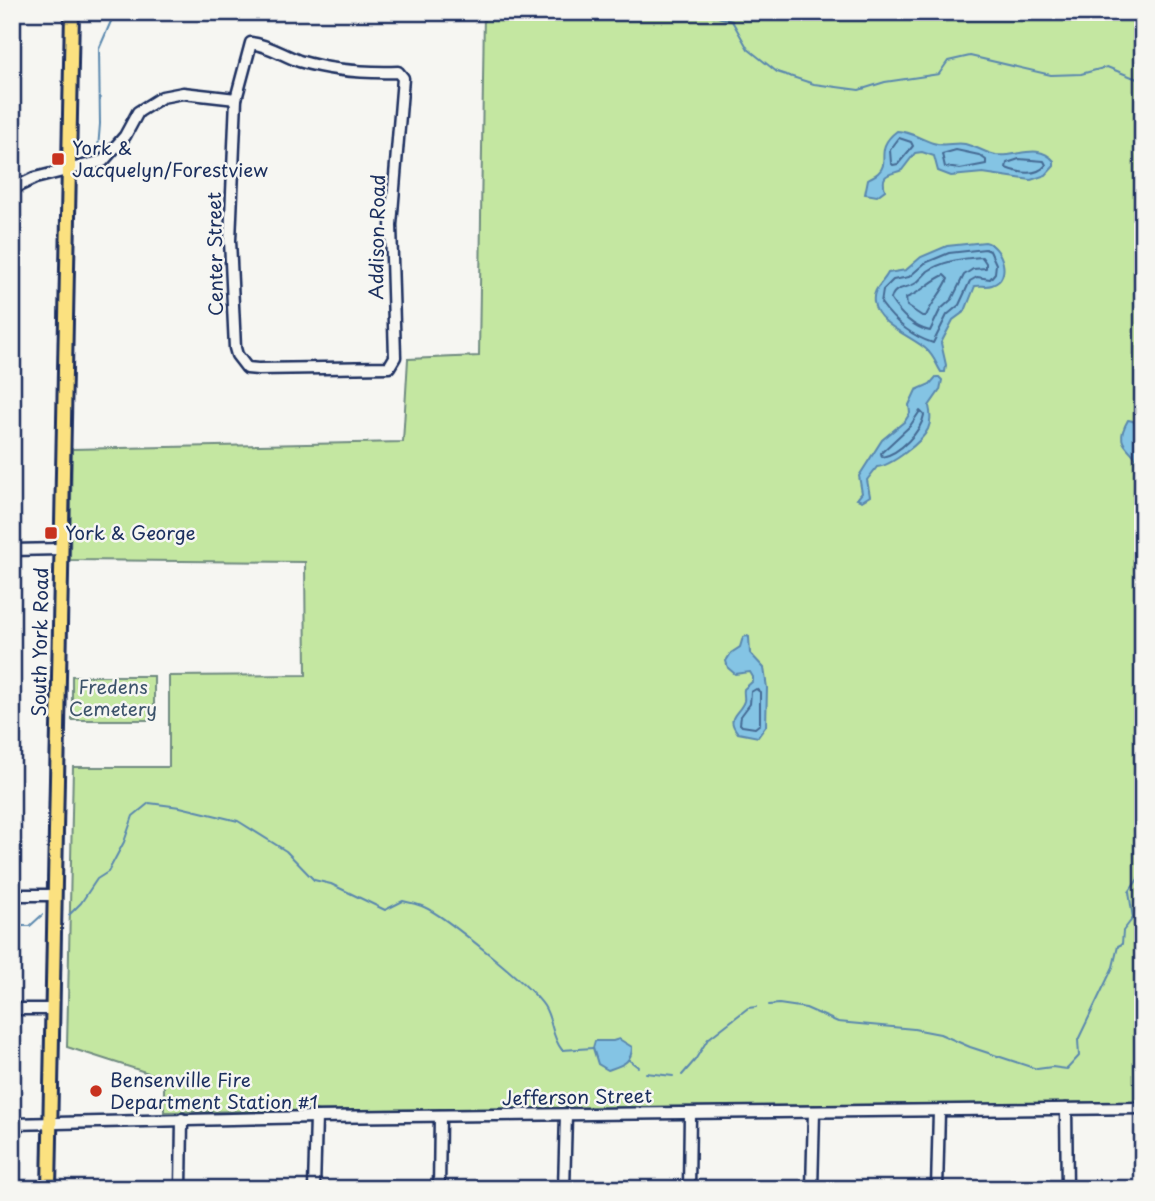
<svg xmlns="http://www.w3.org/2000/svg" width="1155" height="1201" font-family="'Playpen Sans',sans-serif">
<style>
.green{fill:#c4e7a1;stroke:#708b80;stroke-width:2}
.water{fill:#84c4e4;stroke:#5a88ae;stroke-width:2}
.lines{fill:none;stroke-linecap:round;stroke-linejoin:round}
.shore{stroke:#456b94;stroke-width:2}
.stream{stroke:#5a88ae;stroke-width:2}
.minor-casing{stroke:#1b2f5e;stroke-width:15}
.major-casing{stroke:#1b2f5e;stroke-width:18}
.minor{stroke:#f6f6f2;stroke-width:10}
.major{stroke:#fbe180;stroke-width:12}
.poi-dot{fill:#c8321e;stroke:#f6f6f2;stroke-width:2.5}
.labels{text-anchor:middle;stroke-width:5;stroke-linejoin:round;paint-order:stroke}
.poi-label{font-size:19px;fill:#1b2f5e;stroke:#f6f6f2;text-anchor:start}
.street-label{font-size:19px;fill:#1b2f5e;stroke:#f6f6f2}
.park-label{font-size:19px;fill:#3d546b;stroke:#f6f6f2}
</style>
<rect width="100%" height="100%" fill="#f6f6f2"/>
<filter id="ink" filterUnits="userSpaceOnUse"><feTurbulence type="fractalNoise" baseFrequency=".0143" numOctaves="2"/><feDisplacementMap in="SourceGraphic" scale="14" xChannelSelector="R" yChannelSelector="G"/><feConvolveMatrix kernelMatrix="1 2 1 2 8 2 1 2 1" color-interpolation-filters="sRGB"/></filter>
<g filter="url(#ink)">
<g class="green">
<polygon points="484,12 1143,12 1143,1102 164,1112 164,1078 67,1047 73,767 169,767 169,676 306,675 305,562 70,560 72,449 403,442 408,359 479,356"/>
<rect x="72" y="676" width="82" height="44"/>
</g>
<g class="water">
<path d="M897 131C910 131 920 139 933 143 944 147 954 142 965 144 977 147 986 153 996 155 1016 158 1038 142 1054 161V166L1046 175 1031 180 983 173 951 176 938 171 934 156 922 152 915 153 902 170C891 175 880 172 885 190L877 196 865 194 868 179C871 177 875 176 878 173 891 162 873 149 897 131Z"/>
<path d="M985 242C1002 245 1013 279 992 285 987 287 980 285 975 286L965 311 953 320 941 343 946 365 945 372H941C936 364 934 356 926 349 913 337 876 324 874 302 872 289 883 283 888 273L906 270 921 257 947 246Z"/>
<path d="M936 377H939L942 380 940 390 929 406C931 414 931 422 928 429 922 442 891 466 877 467L867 480 870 496 862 501 857 499 862 493 859 476 882 440 905 421 910 413 909 405 916 390 930 384Z"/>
<path d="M1128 420 1133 421 1143 432V506C1134 491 1145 476 1139 463 1130 445 1113 446 1128 420Z"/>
<path d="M747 636 749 637 750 653 764 668 767 688 766 726 758 737 738 733C724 717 740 714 744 701 745 697 743 693 744 689L753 681V677L750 672 735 674 728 668 726 661 731 653 740 647 743 637Z"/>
<path d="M619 1039 632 1047C632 1063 622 1065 608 1070L598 1064 593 1048 595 1041H613Z"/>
</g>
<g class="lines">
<g class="shore">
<polygon points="899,138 911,142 913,146 898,164 893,165 891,163 890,150"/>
<polygon points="956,150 979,155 986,160 986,164 960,169 945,167 942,154"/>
<path d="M1019 159 1044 161 1046 165C1036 177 1019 173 1006 168L1007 163Z"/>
<path d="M985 249 990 251 996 264 995 273 990 279 977 277 970 281 959 305 947 315 933 343C911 336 894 321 881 303L883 290 893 280 909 277 925 263 949 253Z"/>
<path d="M982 257 986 263V268L973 269 964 275 952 299 940 310 930 331C914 328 900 314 891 300 893 286 905 290 916 283 920 280 924 275 928 271 943 261 964 258 982 257Z"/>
<path d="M944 275 948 279C942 293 932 302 926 316H922L907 306 906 298C921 293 930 281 944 275Z"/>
<path d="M920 411 924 415C921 432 899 454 882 457L881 453 910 426Z"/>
<polygon points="756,689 760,692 760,724 755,728 742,726 740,724 741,716 750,704 751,692"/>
</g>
<g class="stream">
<polyline points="500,12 513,12"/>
<polyline points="700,12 732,21 748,49 777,72 814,84 859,90 885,82 939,74 948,61 970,56 1051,75 1081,74 1107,67 1137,79 1143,78"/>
<polyline points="88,155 98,149 100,124 99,49 115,12"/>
<path d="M69 915 81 903 97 879 108 872 124 842 133 816 149 803 180 807 238 821 286 851 314 880 331 884 385 910 403 901C410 903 418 904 424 907 445 916 532 987 544 1006 553 1020 551 1037 562 1050L593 1048"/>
<polyline points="12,926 30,926 42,915"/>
<polyline points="769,1005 779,1004 806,1008 838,1022 914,1029 940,1034 970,1047 1037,1069 1052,1067 1067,1069 1079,1056 1078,1040 1113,967 1118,946 1122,944 1123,931 1133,918 1129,892 1138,879 1143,864"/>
<polyline points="629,1060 638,1067"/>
<polyline points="646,1073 673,1076"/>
<polyline points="682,1075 695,1060 708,1039 748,1008 756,1007"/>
</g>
<defs>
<g id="minor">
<path d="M251 43C268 45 283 55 299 61 332 71 364 73 398 72L403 78 391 225 395 357 389 367 258 369 247 368 237 355 235 348 230 240 236 99Z"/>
<polyline points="12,189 35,178 103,161 125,136 138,112 162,97 183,93 236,99"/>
<polyline points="12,550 61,549"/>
<polyline points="12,895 55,895"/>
<polyline points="12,1009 53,1009"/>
<polyline points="1066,1109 1067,1189"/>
<polyline points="12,1124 316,1117 1143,1108"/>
<polyline points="181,1189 182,1119"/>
<polyline points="314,1189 316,1117"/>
<polyline points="439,1189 440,1116"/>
<polyline points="564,1189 566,1115"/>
<polyline points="689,1189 690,1114"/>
<polyline points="812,1189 814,1112"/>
<polyline points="937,1189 939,1111"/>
</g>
<polyline id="major" points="49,1189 72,12"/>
</defs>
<use href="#minor" class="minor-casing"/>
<use href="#major" class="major-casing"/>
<use href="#minor" class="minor"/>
<use href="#major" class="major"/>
</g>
</g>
<g class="poi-dot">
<rect x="51" y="152" width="14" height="14" rx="3.5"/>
<rect x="44" y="526" width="14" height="14" rx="3.5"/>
<circle cx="96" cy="1091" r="7"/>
</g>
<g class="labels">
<g class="poi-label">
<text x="72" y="155">York &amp;<tspan x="72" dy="22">Jacquelyn/Forestview</tspan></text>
<text x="65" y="540">York &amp; George</text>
<text x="110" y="1087">Bensenville Fire<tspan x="110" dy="22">Department Station #1</tspan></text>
</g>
<g class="street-label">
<text transform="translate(377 237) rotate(-89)" y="7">Addison Road</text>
<text transform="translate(215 254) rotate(-91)" y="7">Center Street</text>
<text transform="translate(40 642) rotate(-89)" y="7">South York Road</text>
<text transform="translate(577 1097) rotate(-1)" y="7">Jefferson Street</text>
</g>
<g class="park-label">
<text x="113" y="694">Fredens<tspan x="113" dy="22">Cemetery</tspan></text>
</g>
</g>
<rect width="1155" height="1201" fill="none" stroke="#f6f6f2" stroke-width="42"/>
<rect x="21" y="21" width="1113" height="1159" fill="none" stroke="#1b2f5e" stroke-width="2.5" filter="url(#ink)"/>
</svg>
